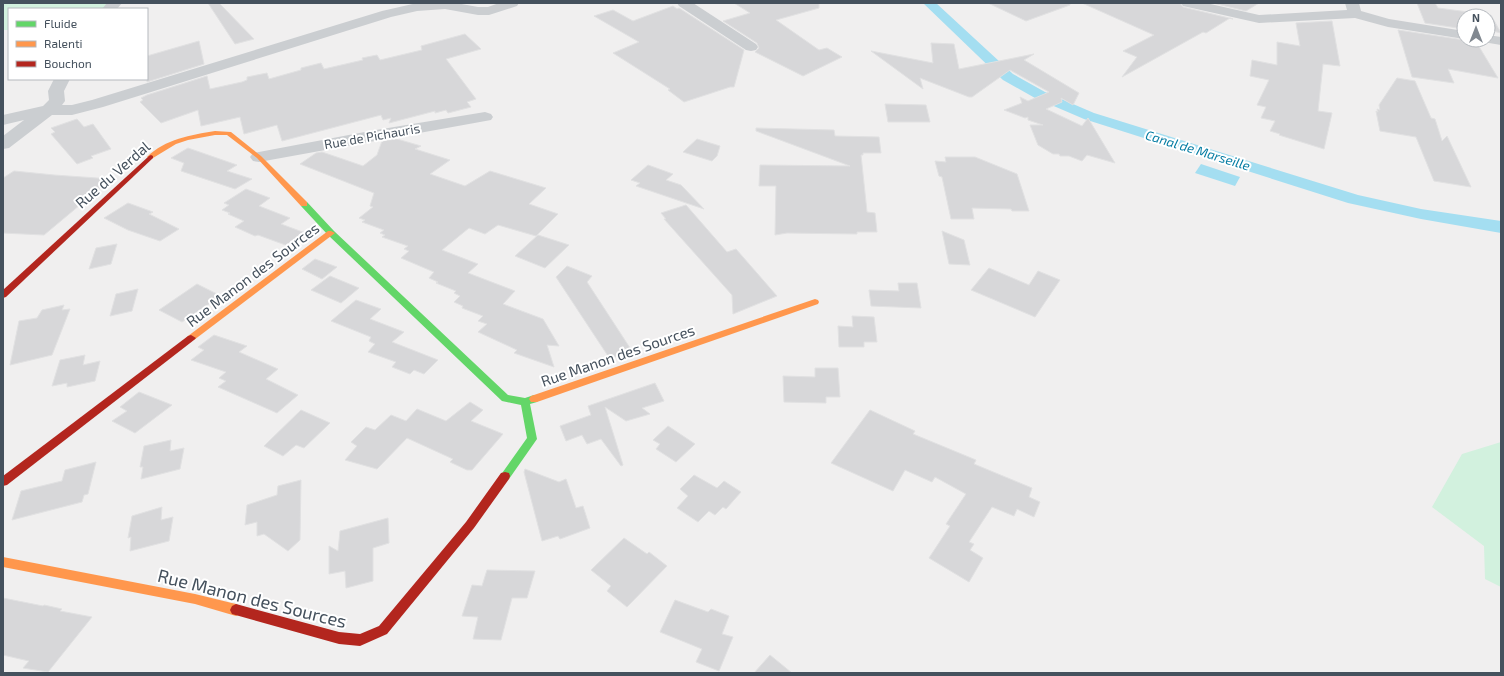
<svg xmlns="http://www.w3.org/2000/svg" width="1504" height="676" font-family="'Exo 2',sans-serif">
<style>
.green{fill:#d2f1de}
.water{fill:#a4def1}
.lines{fill:none;stroke-linecap:round;stroke-linejoin:round}
.canal{fill:#a4def1;fill-rule:evenodd}
.building{fill:#d7d7d9;stroke:#e1e1e2}
.street{fill:#cbced1;fill-rule:evenodd}
.fast{fill:#63d668;fill-rule:evenodd}
.slow{fill:#ff974d;fill-rule:evenodd}
.jam{fill:#b3261e;fill-rule:evenodd}
.labels{text-anchor:middle;stroke-width:4;stroke-linejoin:round;paint-order:stroke}
.far-street-label{font-size:13px;fill:#45515d;stroke:#fff}
.far-water-label{font-size:13px;font-style:italic;fill:#047ca3;stroke:#fff}
.street-label{font-size:15px;fill:#45515d;stroke:#fff}
.near-street-label{font-size:18px;fill:#45515d;stroke:#fff}
</style>
<rect width="100%" height="100%" fill="#f0efef"/>
<g class="green">
<polygon points="3,3 110,3 104,9 9,9 9,30 3,30"/>
<polygon points="1501,442 1501,587 1485,579 1484,546 1432,507 1462,454"/>
</g>
<polygon class="water" points="1201,164 1240,177 1235,186 1195,173"/>
<g class="lines">
<polygon class="canal" points="923,3 936,3 1013,74 1045,92 1094,113 1358,195 1421,209 1501,221 1501,233 1421,219 1348,203 1084,119 1035,98 1003,80"/>
</g>
<g class="building">
<polygon points="208,3 219,3 254,39 235,44"/>
<polygon points="734,3 819,3 819,8 776,20 819,50 827,48 842,57 803,76 755,52 759,48 757,43 723,21 750,13"/>
<polygon points="988,3 1070,3 1070,5 1026,21"/>
<polygon points="1082,3 1180,3 1183,7 1233,19 1230,18 1206,33 1203,32 1122,77 1137,57 1123,51 1154,35"/>
<polygon points="1213,3 1259,3 1246,11"/>
<polygon points="1417,3 1435,3 1438,8 1491,15 1501,33 1488,30 1488,16 1464,16 1464,29 1425,23"/>
<polygon points="673,6 677,9 679,8 744,50 734,87 730,87 684,102 668,90 670,89 613,53 639,42 594,16 613,10 633,21"/>
<polygon points="1332,21 1340,66 1323,64 1318,111 1332,113 1324,149 1279,135 1280,134 1270,131 1275,121 1261,118 1266,107 1257,105 1269,80 1250,76 1252,60 1277,65 1277,42 1300,46 1296,23"/>
<polygon points="1398,30 1464,40 1475,40 1498,78 1448,69 1454,83 1412,77"/>
<polygon points="465,34 481,49 446,59 476,99 467,102 471,107 448,113 446,110 435,113 435,111 389,123 391,118 383,120 381,115 282,141 277,125 244,134 240,117 201,126 198,110 161,123 140,102 143,100 141,98 147,95 207,76 210,89 242,82 247,80 247,77 267,73 269,79 301,70 301,68 321,63 324,69 363,60 362,58 377,55 380,60 422,50 421,46"/>
<polygon points="199,41 204,64 147,82 147,56"/>
<polygon points="931,43 954,44 959,69 1034,54 1024,60 1079,93 1073,105 1061,98 1062,102 1046,109 1082,126 1088,118 1115,163 1087,155 1082,161 1069,156 1060,156 1059,154 1053,154 1038,145 1030,125 1043,125 1028,120 1028,117 1025,118 1004,110 1022,103 1020,97 1028,101 1049,92 1010,70 972,97 969,97 920,78 923,89 871,51 933,63"/>
<polygon points="1397,78 1415,81 1431,118 1435,119 1442,141 1447,136 1471,187 1434,181 1416,137 1380,131 1376,111 1378,112 1377,109 1380,110 1379,105"/>
<polygon points="885,104 926,105 930,122 888,122"/>
<polygon points="77,119 84,127 93,124 111,149 91,156 93,158 77,164 51,134 55,132 51,128"/>
<polygon points="756,128 834,130 835,136 879,137 881,153 863,153 863,155 861,155 867,212 875,213 877,232 857,232 857,234 787,233 775,235 776,186 759,186 760,165 850,166 756,131"/>
<polygon points="397,139 421,146 415,149 450,160 430,174 465,186 490,171 546,188 529,204 558,214 536,236 498,225 485,234 469,228 442,250 478,264 468,273 515,291 503,304 543,319 559,346 547,345 554,367 514,353 517,350 478,332 487,324 478,321 483,316 462,308 463,306 454,302 460,296 454,293 456,291 436,283 438,282 429,278 434,272 401,258 409,251 404,249 408,246 382,237 385,235 380,233 384,230 362,222 365,220 359,218 373,207 370,206 374,193 300,164 316,153 322,152 363,166 377,155 382,141"/>
<polygon points="697,139 720,146 717,156 712,161 683,152"/>
<polygon points="188,148 237,165 227,171 252,179 235,189 181,171 184,163 171,158"/>
<polygon points="945,157 975,157 1017,174 1029,211 1012,211 1011,209 972,208 974,219 951,219 942,177 939,176 935,161 946,162"/>
<polygon points="648,165 673,174 666,180 681,185 704,209 636,186 640,183 631,180"/>
<polygon points="14,171 54,175 111,179 44,235 3,233 3,178"/>
<polygon points="246,189 270,198 259,206 290,218 281,224 308,234 291,247 258,235 255,236 235,227 244,221 228,214 230,213 222,210 229,205 224,203"/>
<polygon points="128,203 153,212 149,214 179,229 160,241 128,230 104,218"/>
<polygon points="686,205 727,252 736,249 777,296 733,314 732,295 664,219 666,219 661,213"/>
<polygon points="942,231 964,240 970,265 949,264"/>
<polygon points="538,235 569,245 545,268 515,256"/>
<polygon points="117,244 111,264 89,269 96,248"/>
<polygon points="315,259 337,267 322,279 302,269"/>
<polygon points="567,266 592,276 587,282 632,351 610,359 556,277"/>
<polygon points="989,268 1029,285 1038,271 1060,280 1035,317 971,290"/>
<polygon points="330,276 359,288 341,303 311,290"/>
<polygon points="898,283 917,283 921,308 871,306 869,290 899,291"/>
<polygon points="197,284 221,296 182,322 159,310"/>
<polygon points="138,289 132,311 110,316 116,294"/>
<polygon points="356,300 381,309 370,319 404,332 392,342 438,360 424,374 414,370 410,374 392,367 396,362 368,352 375,344 369,341 371,337 331,321"/>
<polygon points="64,305 62,310 70,309 52,355 10,365 19,321 37,318 42,310"/>
<polygon points="852,316 874,317 877,342 864,342 864,347 839,347 838,326 853,327"/>
<polygon points="214,335 247,346 239,352 278,369 266,379 298,395 277,413 218,387 226,381 219,378 226,372 191,360 204,350 198,347"/>
<polygon points="85,355 83,365 100,361 95,381 67,387 67,383 52,386 60,360"/>
<polygon points="815,368 838,368 840,397 826,397 826,403 784,402 783,376 815,377"/>
<polygon points="655,383 664,401 642,408 650,414 626,421 605,407 623,465 621,466 601,439 587,444 582,435 566,441 560,426 591,415 588,406"/>
<polygon points="139,392 172,405 135,433 112,421 127,411 120,407"/>
<polygon points="470,402 483,410 471,421 503,434 472,470 467,470 450,462 453,459 407,438 377,469 345,460 357,446 351,442 366,427 375,430 391,415 406,421 417,409 446,421"/>
<polygon points="301,410 330,423 304,448 296,445 283,456 264,446"/>
<polygon points="870,410 915,431 913,434 976,460 974,464 1032,488 1029,497 1040,502 1034,517 1017,509 1014,516 992,507 969,542 974,544 970,550 983,558 969,582 929,558 950,526 946,524 966,494 935,477 932,482 905,470 893,491 831,463"/>
<polygon points="668,426 695,444 676,462 656,449 660,444 653,440"/>
<polygon points="171,440 170,451 184,448 180,469 141,479 143,467 140,467 144,446"/>
<polygon points="96,462 88,494 84,495 82,502 12,520 21,491 62,481 65,470"/>
<polygon points="525,469 559,482 566,479 576,508 583,506 590,528 560,539 558,536 542,541 524,472"/>
<polygon points="694,475 717,488 724,481 741,492 726,509 723,507 715,515 709,511 698,522 677,508 688,496 680,489"/>
<polygon points="301,480 300,540 288,551 264,534 257,536 257,522 245,525 247,505 277,495 278,486"/>
<polygon points="162,507 161,520 173,517 169,541 130,551 131,537 128,538 132,516"/>
<polygon points="388,518 389,543 373,548 373,581 346,588 345,571 329,574 329,546 338,551 340,531"/>
<polygon points="624,538 647,554 649,552 667,566 627,607 607,591 611,586 591,570"/>
<polygon points="487,570 535,571 527,598 512,598 501,640 473,639 478,617 462,616 472,585 482,586"/>
<polygon points="3,598 43,606 44,605 62,609 60,611 92,617 48,672 23,668 29,661 3,655"/>
<polygon points="675,600 708,612 711,609 729,616 722,634 733,637 719,671 696,662 702,649 660,632"/>
<polygon points="770,655 792,673 754,673"/>
</g>
<g class="lines">
<g class="street">
<polygon points="107,3 122,3 117,9 102,9"/>
<polygon points="417,3 456,3 478,7 488,7 499,3 519,3 517,6 489,15 478,15 445,9 417,11 391,17 103,107 72,115 52,115 9,148 3,149 3,136 24,120 3,125 3,115 43,106 49,100 48,91 54,79 70,79 64,91 65,101 62,105 72,105 92,100 382,11"/>
<polygon points="677,3 693,3 756,44 758,47 756,50 751,51 746,50 679,6"/>
<polygon points="1181,3 1206,3 1259,15 1347,10 1345,3 1359,3 1361,11 1389,19 1464,31 1464,39 1388,27 1355,18 1259,23 1183,6"/>
<polygon points="1488,35 1501,37 1501,45 1483,42 1482,40 1488,40"/>
<polygon points="485,112 491,114 493,117 491,120 259,162 253,161 250,157 253,153 259,152 370,131"/>
</g>
<polygon class="fast" points="301,202 307,202 334,231 508,395 525,398 534,395 537,396 539,399 537,402 530,404 537,439 509,479 505,480 501,479 500,476 527,438 521,405 502,401 328,235 301,206"/>
<g class="slow">
<path d="M215 131 231 132 261 156 307 202V206H301L257 158 227 135H215L188 140 176 144 153 158 151 159 147 157C165 139 191 135 215 131Z"/>
<polygon points="328,231 331,231 335,233 194,340 188,340 186,338 188,336"/>
<polygon points="815,299 818,300 819,302 818,304 537,402 531,402 529,399 531,396"/>
<polygon points="3,557 195,594 236,604 240,606 242,610 240,614 236,616 195,604 3,567"/>
</g>
<g class="jam">
<polygon points="151,155 153,156 153,158 6,297 3,298 3,290 149,156"/>
<polygon points="191,335 196,338 194,340 7,485 3,486 3,476 188,336"/>
<polygon points="505,472 509,473 510,476 509,479 474,528 387,634 360,646 339,644 232,614 230,610 232,606 236,604 339,632 360,634 379,626 466,522 501,473"/>
</g>
</g>
<g class="labels">
<g class="far-street-label">
<text transform="translate(372 136) rotate(-10)" y="5">Rue de Pichauris</text>
</g>
<g class="far-water-label">
<text transform="translate(1198 150) rotate(17)" y="5">Canal de Marseille</text>
</g>
<g class="street-label">
<text transform="translate(113 175) rotate(-41)" y="5">Rue du Verdal</text>
<text transform="translate(253 275) rotate(-37)" y="5">Rue Manon des Sources</text>
<text transform="translate(618 356) rotate(-19)" y="5">Rue Manon des Sources</text>
</g>
<g class="near-street-label">
<text transform="translate(252 599) rotate(14)" y="6">Rue Manon des Sources</text>
</g>
</g>
<rect width="1504" height="676" fill="none" stroke="#45515d" stroke-width="8"/>
<rect x="8" y="8" width="140" height="72" fill="#ffffff" stroke="#b5b9be"/>
<rect x="16" y="21" width="20" height="6" fill="#63d668" stroke="#b5b9be"/>
<text x="44" y="28" font-size="12" fill="#45515d">Fluide</text>
<rect x="16" y="41" width="20" height="6" fill="#ff974d" stroke="#b5b9be"/>
<text x="44" y="48" font-size="12" fill="#45515d">Ralenti</text>
<rect x="16" y="61" width="20" height="6" fill="#b3261e" stroke="#b5b9be"/>
<text x="44" y="68" font-size="12" fill="#45515d">Bouchon</text>
<g transform="translate(1476 28)"><circle r="19" fill="#ffffff" stroke="#b5b9be"/>
<path d="M0-3L7 15L0 10L-7 15Z" fill="#818890"/>
<text y="-6" font-size="11" font-weight="bold" text-anchor="middle" fill="#45515d">N</text>
</g>
</svg>
